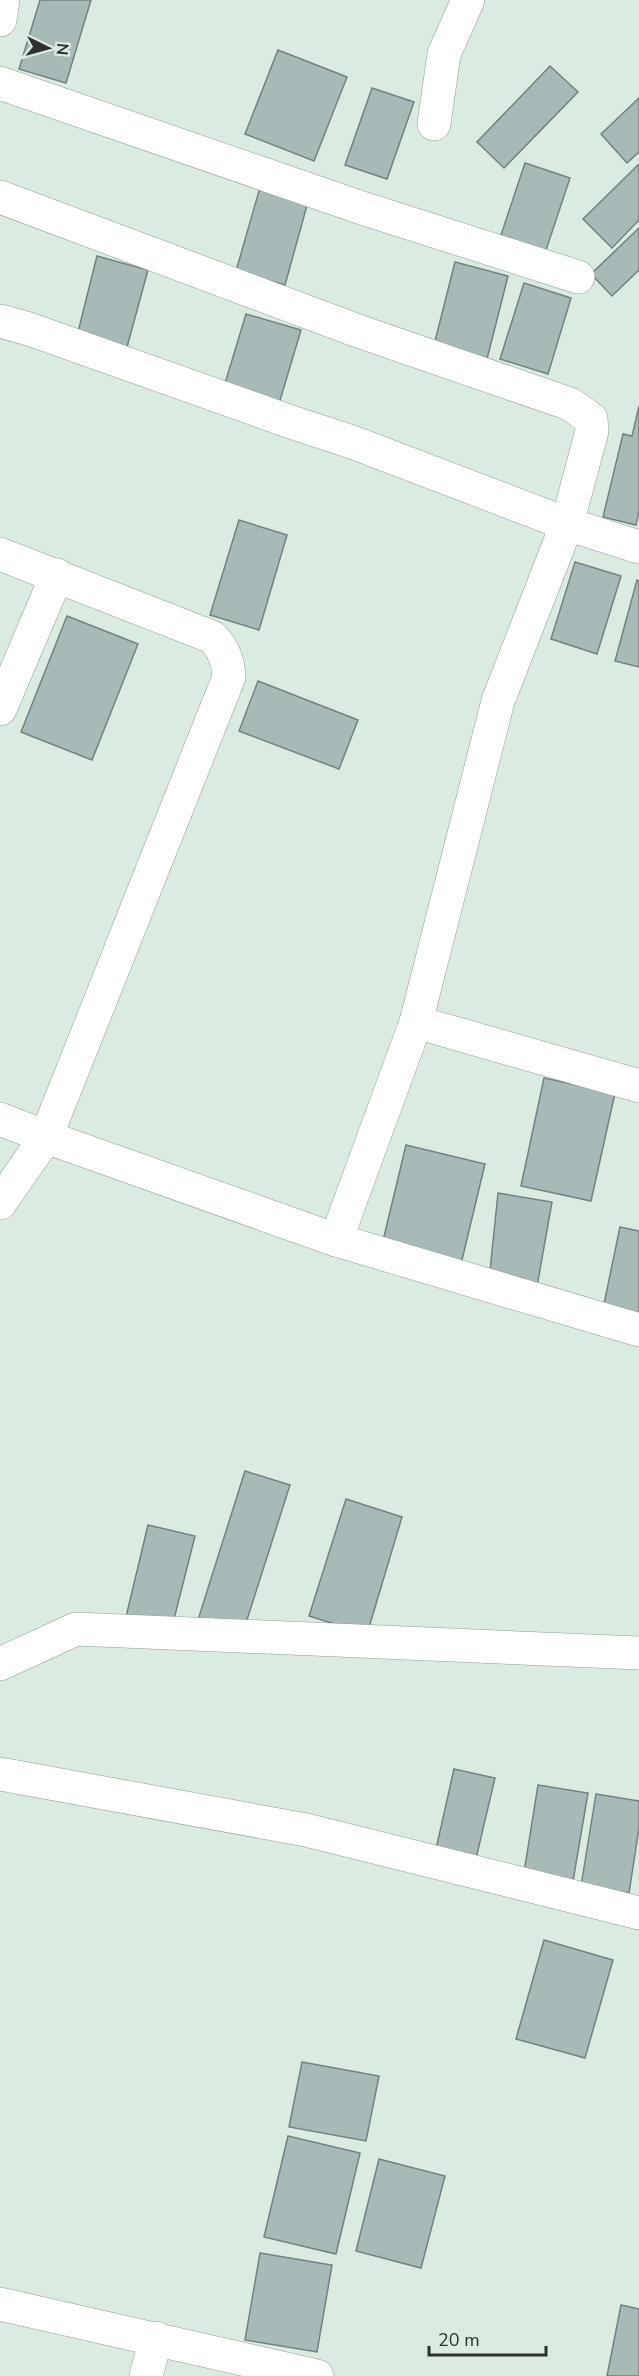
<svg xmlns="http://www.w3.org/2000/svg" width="639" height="2376" font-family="'Nunito Sans',sans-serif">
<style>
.building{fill:#a8bab7;stroke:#718280;stroke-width:1.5}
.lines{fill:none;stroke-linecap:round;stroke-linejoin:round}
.street-casing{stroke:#909e95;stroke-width:34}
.street{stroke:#fff;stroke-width:33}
</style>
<rect width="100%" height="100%" fill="#dcebe1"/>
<g class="building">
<polygon points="40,0 91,0 66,83 19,69"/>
<polygon points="278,50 347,77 314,161 245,134"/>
<polygon points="550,66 578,92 504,168 477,142"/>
<polygon points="372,88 414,102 387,179 345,165"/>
<polygon points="639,98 639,152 627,163 601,134"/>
<polygon points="525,163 570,178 544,256 499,241"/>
<polygon points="639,164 639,220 612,248 583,219"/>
<polygon points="261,184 309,198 285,285 236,271"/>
<polygon points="639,228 639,270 612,296 591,274"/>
<polygon points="97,256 148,270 127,347 78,332"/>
<polygon points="455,262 508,276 486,363 433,349"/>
<polygon points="524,283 571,298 548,374 500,359"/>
<polygon points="246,314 301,330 278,407 223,390"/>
<polygon points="639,406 639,511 636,525 603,517 623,434 632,436"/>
<polygon points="239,520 287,535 259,630 210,615"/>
<polygon points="575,562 621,576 597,654 551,639"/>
<polygon points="637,580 639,581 639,667 615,661"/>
<polygon points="67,616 138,644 92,760 21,732"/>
<polygon points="258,681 358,720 339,769 239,731"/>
<polygon points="544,1078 615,1093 591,1201 521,1186"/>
<polygon points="406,1145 485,1164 461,1264 382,1245"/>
<polygon points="498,1193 552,1202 536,1292 489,1281"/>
<polygon points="620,1227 639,1231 639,1317 603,1309"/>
<polygon points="245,1471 290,1485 245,1626 197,1623"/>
<polygon points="346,1499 402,1517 367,1634 309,1616"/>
<polygon points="148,1525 195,1536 173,1623 125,1621"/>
<polygon points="454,1769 495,1778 474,1867 434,1858"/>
<polygon points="538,1785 588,1793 572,1887 523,1879"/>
<polygon points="596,1794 639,1801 639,1828 629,1893 581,1886"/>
<polygon points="544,1940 613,1960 585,2058 516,2039"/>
<polygon points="302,2062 379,2076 366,2141 289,2127"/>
<polygon points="288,2136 360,2153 336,2254 264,2237"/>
<polygon points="379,2159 445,2176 421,2268 356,2251"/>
<polygon points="260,2253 332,2265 317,2352 245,2340"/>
<polygon points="621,2305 639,2309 639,2376 607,2376"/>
</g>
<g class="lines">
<defs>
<g id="street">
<polyline points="0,20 3,0"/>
<polyline points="0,83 362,208 578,277"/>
<polyline points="434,124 444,54 468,0"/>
<polyline points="0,197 358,331 570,404 591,419 592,431 567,524 498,701 416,1022 336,1240 46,1137 0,1203"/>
<polyline points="0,321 29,329 291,422 352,442 567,524 639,547"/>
<path d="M0 554 212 637C224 649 228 661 229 677L46 1137 0 1119"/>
<polyline points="0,709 57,575"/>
<polyline points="416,1022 639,1086"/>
<polyline points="336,1240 639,1330"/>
<polyline points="0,1664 76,1629 639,1653"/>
<polyline points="0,1774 306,1830 639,1913"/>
<polyline points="0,2304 317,2376"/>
<polyline points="146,2376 156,2338"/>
</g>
</defs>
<use href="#street" class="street-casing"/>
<use href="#street" class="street"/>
</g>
<g transform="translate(48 48) rotate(95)" stroke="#dcebe1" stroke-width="4.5" paint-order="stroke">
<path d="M0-4.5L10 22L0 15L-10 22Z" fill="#2d322e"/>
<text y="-9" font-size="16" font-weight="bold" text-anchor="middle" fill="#2d322e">N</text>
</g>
<path d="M429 2346v9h117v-9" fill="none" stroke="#2d322e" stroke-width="3"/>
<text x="438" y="2346" font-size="18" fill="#2d322e" stroke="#dcebe1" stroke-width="4.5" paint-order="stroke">20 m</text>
</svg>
